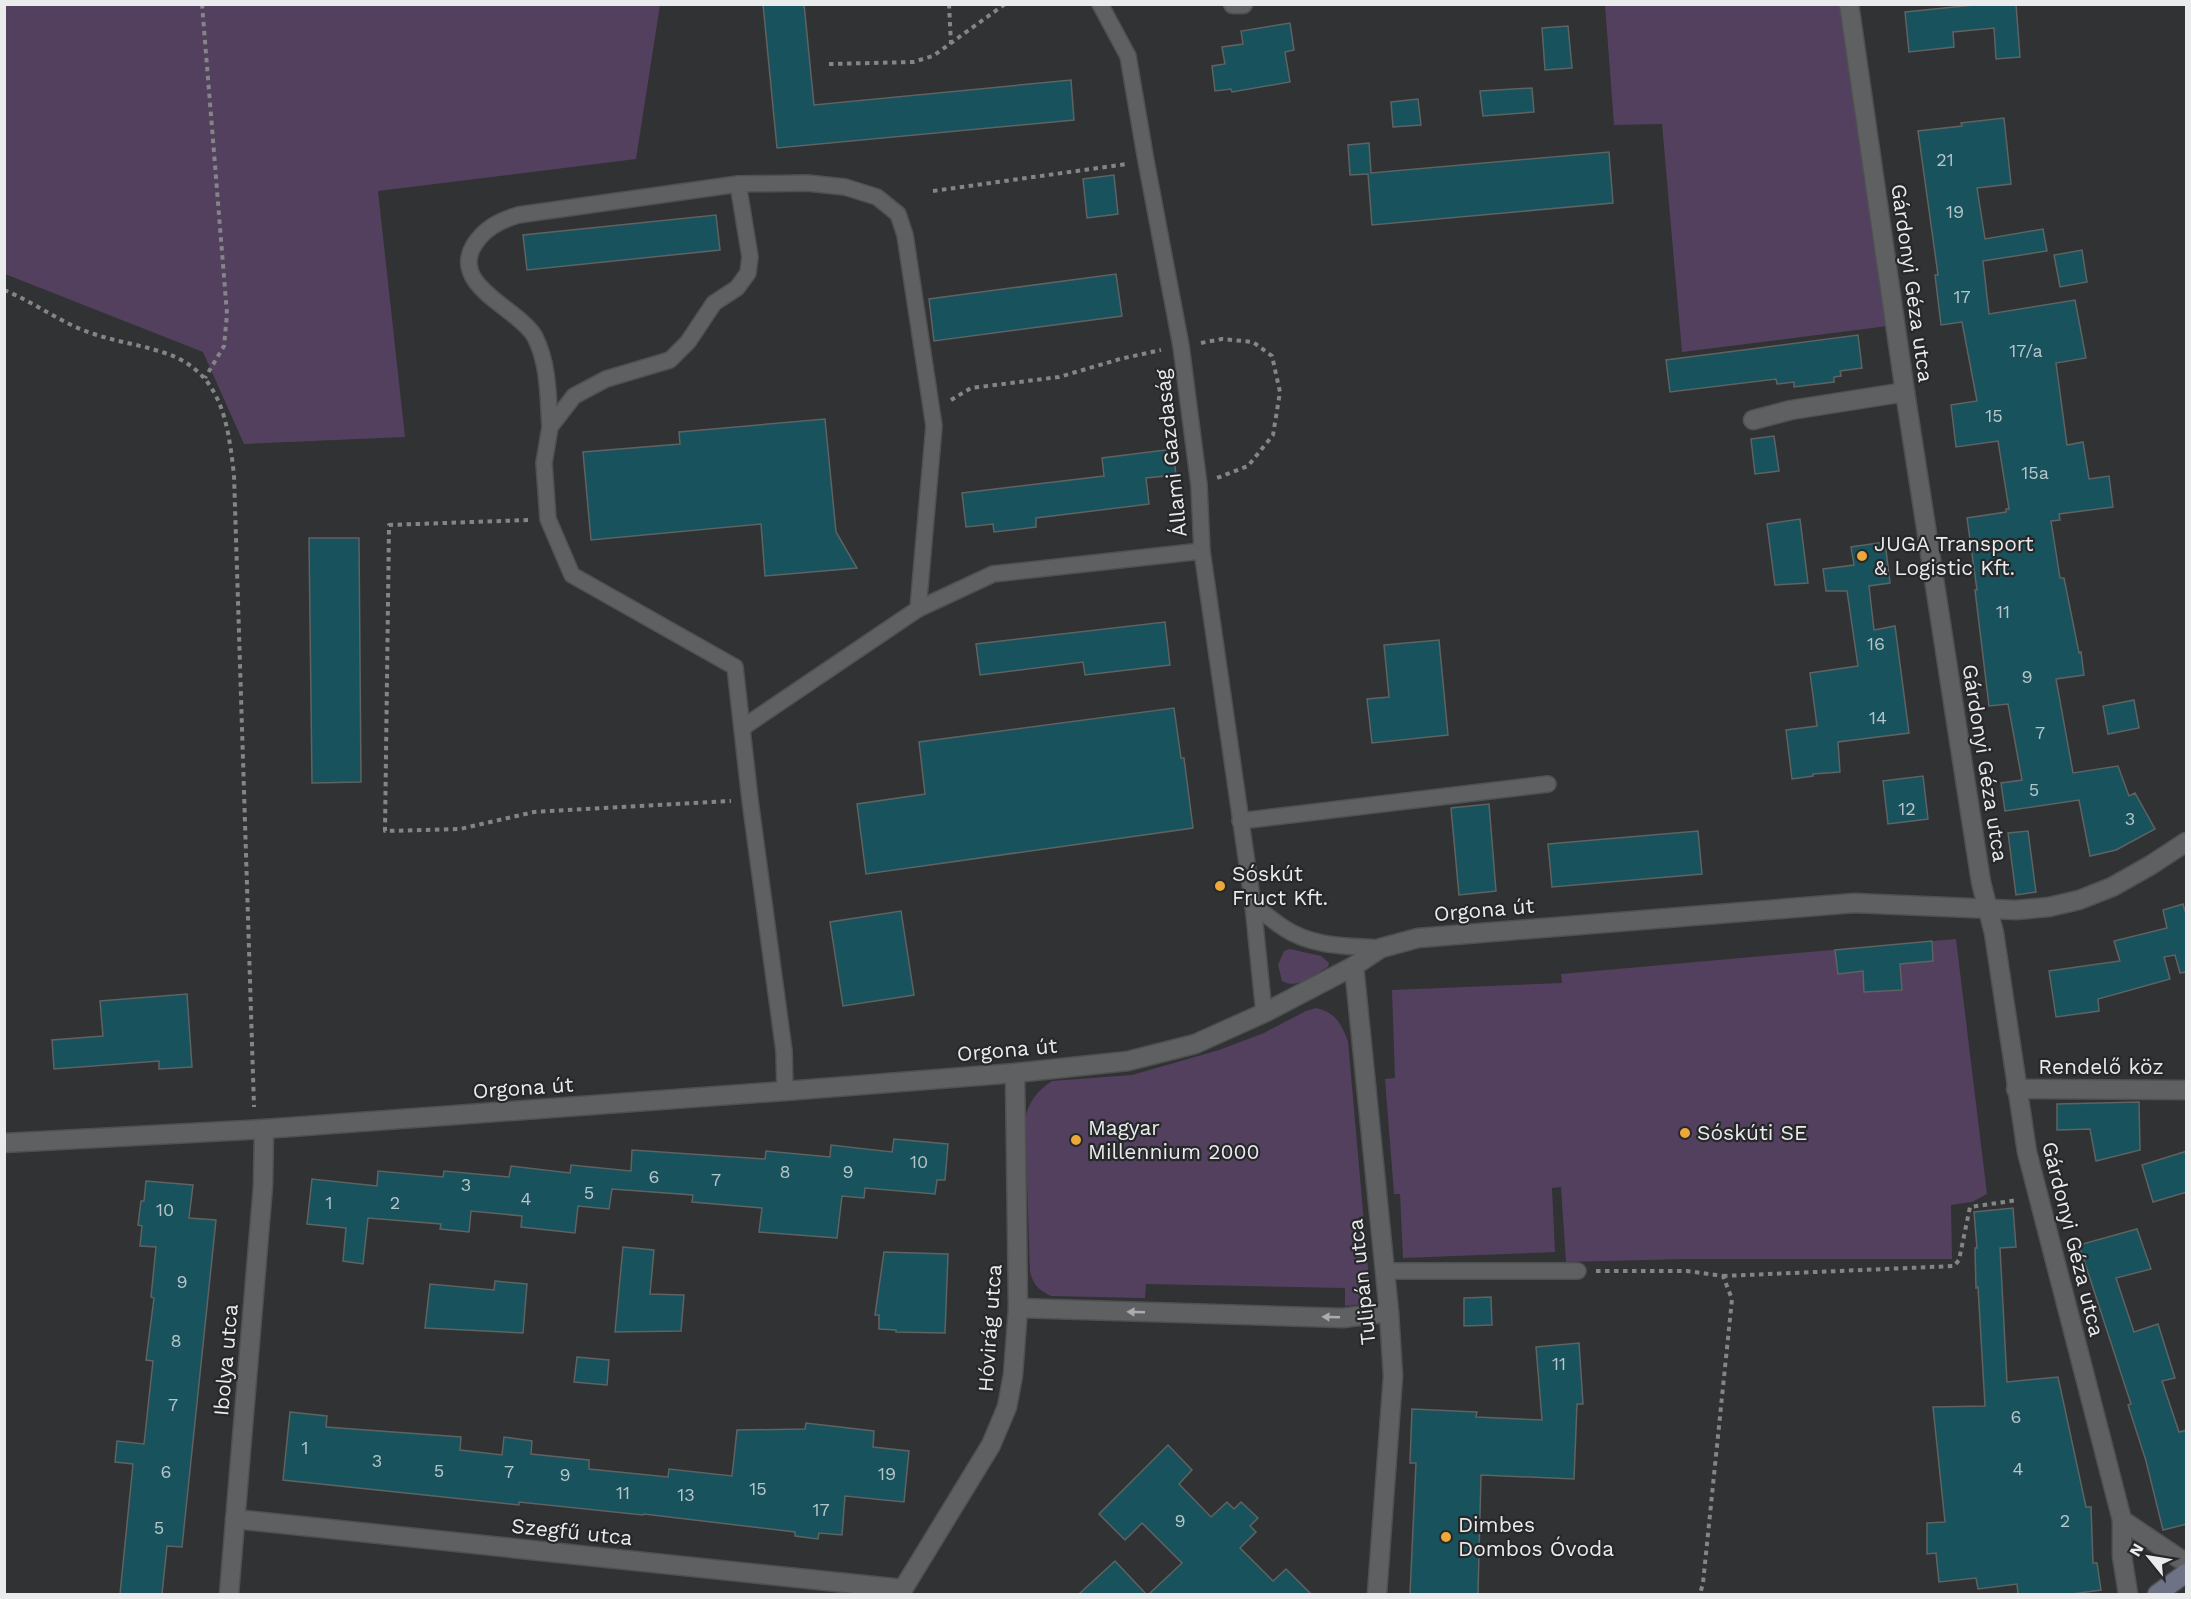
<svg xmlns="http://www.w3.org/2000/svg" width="2191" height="1599" font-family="'Work Sans',sans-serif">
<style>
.green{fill:#53405e}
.building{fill:#18525c;stroke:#5f6263;stroke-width:1.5}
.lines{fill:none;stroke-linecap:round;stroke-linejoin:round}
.lane-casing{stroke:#4f5052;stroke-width:18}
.street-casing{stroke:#4f5052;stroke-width:21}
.secondary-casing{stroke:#4f5052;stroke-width:21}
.path{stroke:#838587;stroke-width:4;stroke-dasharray:4.5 4.5;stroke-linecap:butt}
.lane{stroke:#5e6062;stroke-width:15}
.street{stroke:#5e6062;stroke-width:18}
.secondary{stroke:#6e7286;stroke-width:18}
.oneway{fill:#abacae}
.poi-dot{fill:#eca93a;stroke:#26282a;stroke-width:2}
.labels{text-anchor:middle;stroke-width:4.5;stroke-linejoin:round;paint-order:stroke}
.number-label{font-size:18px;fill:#b6c5c9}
.street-label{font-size:21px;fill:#eaebed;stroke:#26282a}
.poi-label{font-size:21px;fill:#eaebed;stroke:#26282a;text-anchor:start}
</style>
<rect width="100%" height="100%" fill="#303234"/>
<g class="green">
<polygon points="5,4 660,4 660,5 636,159 378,191 405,437 244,444 203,352 5,274"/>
<polygon points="1605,5 1839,5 1888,326 1682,352 1662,124 1614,125"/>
<polygon points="1956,939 1987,1194 1972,1202 1951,1205 1952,1259 1687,1259 1566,1262 1561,1187 1552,1188 1555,1252 1403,1258 1400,1194 1394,1194 1385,1079 1395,1078 1392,990 1562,983 1561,974"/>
<path d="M1290 949 1321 956 1329 963 1328 967C1313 975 1298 990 1282 981L1278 965 1284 951Z"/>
<path d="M1316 1008C1335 1012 1341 1023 1348 1041L1370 1291V1298L1364 1304 1345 1306V1288L1146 1284 1145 1298 1051 1296C1039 1290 1034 1286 1030 1272L1025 1120C1028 1102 1037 1091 1052 1081L1132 1075 1219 1050 1264 1033 1306 1011Z"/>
</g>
<g class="building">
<polygon points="763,4 804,4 814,105 1071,80 1074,120 777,148"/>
<polygon points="1984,4 2016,4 2020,57 1996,59 1994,28 1953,32 1954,47 1909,52 1905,12"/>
<polygon points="1290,23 1294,50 1285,52 1290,82 1232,92 1231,89 1215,91 1212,66 1225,64 1222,47 1243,44 1241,31"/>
<polygon points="1568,26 1572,68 1545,70 1542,28"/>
<polygon points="1532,88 1534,112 1483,116 1480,91"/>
<polygon points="1418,99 1421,125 1393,127 1391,102"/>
<polygon points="2004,118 2011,184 1977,188 1985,239 2043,229 2047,251 1983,261 1989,314 2075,300 2086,358 2056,363 2067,445 2083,442 2089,479 2109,476 2113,507 2059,514 2060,520 2051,521 2060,578 2064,578 2079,653 2081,652 2084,675 2056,679 2073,773 2118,766 2129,796 2135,793 2155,829 2116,850 2090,856 2079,800 2005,811 2001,783 2022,780 2008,704 1989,706 1975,590 1977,590 1967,518 2006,512 2006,509 2009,509 1998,441 1956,447 1951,405 1977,401 1962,322 1941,325 1935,275 1938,275 1918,131 1962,126 1961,123"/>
<polygon points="1369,143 1371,173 1609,152 1613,203 1372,225 1368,174 1350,175 1348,145"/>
<polygon points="1114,175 1118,214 1087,218 1083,179"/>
<polygon points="716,215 720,250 527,270 523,235"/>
<polygon points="2082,250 2087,282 2060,287 2054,255"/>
<polygon points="1116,274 1122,316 934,341 929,299"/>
<polygon points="1858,335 1862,368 1840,371 1841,376 1834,377 1834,382 1794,387 1794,382 1777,384 1776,379 1670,392 1666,360"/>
<polygon points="825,419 836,532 857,568 765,576 761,524 591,540 583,452 680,444 679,432"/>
<polygon points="1774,436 1779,471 1755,474 1751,439"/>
<polygon points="1173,449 1176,475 1146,478 1149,504 1036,518 1036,527 994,532 993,524 966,527 962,493 1104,476 1102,458"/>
<polygon points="1800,519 1808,583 1775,585 1767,524"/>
<polygon points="309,538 359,538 361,782 312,783"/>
<polygon points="1885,542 1890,583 1869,586 1874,630 1895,626 1909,733 1838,742 1840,772 1813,774 1813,776 1792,779 1786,730 1817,726 1810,673 1858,666 1847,591 1826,591 1823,569 1854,565 1851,547"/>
<polygon points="1165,622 1170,665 1085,675 1083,662 980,675 976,644"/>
<polygon points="1439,640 1448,735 1372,743 1367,699 1389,697 1384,645"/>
<polygon points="2134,700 2139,728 2108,734 2103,706"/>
<polygon points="1174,708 1181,758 1184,758 1193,828 866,874 857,804 925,794 919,742"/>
<polygon points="1923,776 1928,819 1888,824 1883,781"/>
<polygon points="1489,804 1496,891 1459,895 1451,808"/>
<polygon points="1698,831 1702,874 1552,887 1548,844"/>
<polygon points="2028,831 2036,892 2016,895 2008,833"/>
<polygon points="2183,904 2187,918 2187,972 2180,973 2175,955 2164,957 2170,979 2098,999 2099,1011 2056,1017 2049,971 2120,961 2114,941 2167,928 2163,910"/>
<polygon points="901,911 914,995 843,1006 830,922"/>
<polygon points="1932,941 1933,961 1900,964 1902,990 1864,992 1863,971 1838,974 1835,950"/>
<polygon points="187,994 192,1067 159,1069 159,1061 54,1069 52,1040 103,1036 100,1001"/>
<polygon points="2139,1102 2140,1150 2096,1161 2090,1129 2057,1130 2057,1104"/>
<polygon points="894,1139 948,1144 945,1180 937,1180 935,1194 865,1188 864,1198 842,1196 837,1238 759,1232 762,1208 692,1202 693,1195 612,1189 609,1209 578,1206 575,1233 521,1227 522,1216 471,1211 469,1232 440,1229 441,1224 368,1218 363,1264 343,1261 346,1228 307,1224 312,1179 377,1186 378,1171 443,1177 444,1171 509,1177 511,1166 570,1173 571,1165 631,1171 632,1150 765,1159 766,1151 830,1157 831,1145 892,1152"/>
<polygon points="2187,1151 2187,1192 2153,1202 2142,1165"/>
<polygon points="146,1181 193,1185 189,1218 216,1220 182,1547 167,1546 162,1594 120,1594 133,1464 115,1462 117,1441 144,1444 153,1361 146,1360 154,1298 151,1297 156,1247 140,1246 142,1226 138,1225 141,1201 144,1201"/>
<polygon points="2013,1208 2016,1247 2000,1248 2007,1382 2058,1377 2086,1507 2091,1507 2093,1563 2097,1563 2101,1590 2072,1594 2018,1594 2017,1584 1978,1589 1976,1578 1939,1582 1936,1553 1927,1554 1927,1523 1945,1522 1933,1407 1985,1406 1978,1287 1976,1288 1975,1248 1977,1248 1974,1212"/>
<polygon points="2137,1229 2151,1269 2116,1278 2134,1332 2158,1324 2175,1378 2162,1381 2179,1432 2187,1430 2187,1524 2163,1530 2146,1461 2128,1405 2131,1404 2079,1245"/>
<polygon points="623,1247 654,1250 650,1294 684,1295 681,1331 615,1332"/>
<polygon points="884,1252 948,1254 945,1333 896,1332 896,1330 879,1329 879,1315 875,1315"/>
<polygon points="495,1281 527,1284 523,1333 425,1328 430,1284 494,1290"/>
<polygon points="1491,1297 1492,1325 1464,1326 1464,1298"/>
<polygon points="1579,1343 1583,1404 1577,1404 1574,1479 1481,1475 1478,1594 1410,1594 1416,1463 1410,1463 1412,1409 1477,1412 1476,1417 1542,1420 1536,1347"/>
<polygon points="577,1357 609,1360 607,1385 574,1382"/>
<polygon points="290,1412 327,1416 326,1427 461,1437 460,1450 502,1455 504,1437 532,1441 531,1454 589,1460 589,1469 668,1477 669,1469 732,1476 737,1430 805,1429 806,1423 874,1431 873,1447 909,1451 904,1502 845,1496 842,1535 819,1533 818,1539 795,1536 795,1532 644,1514 643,1515 519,1502 519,1505 283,1480"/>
<polygon points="1168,1445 1192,1470 1179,1484 1211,1517 1227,1502 1234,1509 1241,1502 1258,1518 1250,1526 1256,1532 1240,1548 1273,1581 1286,1569 1311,1594 1149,1594 1182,1563 1142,1523 1125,1540 1099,1514"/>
<polygon points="1115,1561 1146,1594 1079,1594"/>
</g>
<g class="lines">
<defs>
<g id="lane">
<polyline points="1100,4 1128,56 1146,161 1181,346 1199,485 1202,551 1253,905 1264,1013"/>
<polyline points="738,184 750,257 748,273 737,288 714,303 688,342 670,360 606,379 574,396 550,427 544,463 548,519 572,575 735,667 750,800 784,1051 785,1091"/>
<path d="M550 427C548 397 549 365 535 337 520 309 449 286 474 245 485 228 499 221 518 215L738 184 807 183 845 187 877 197 898 214 905 235 934 426 918 609"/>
<polyline points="742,728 918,609 993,574 1202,551"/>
<polyline points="1240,821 1548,784"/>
<path d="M1253 905C1263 912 1273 921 1284 928 1312 947 1348 946 1381 948"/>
<polyline points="1384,1271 1578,1271"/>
</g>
<g id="street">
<polyline points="1233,4 1243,4"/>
<polyline points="1849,4 1905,392 1981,882 1994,933 2027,1152 2122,1520 2122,1556 2128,1594"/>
<polyline points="1753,420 1791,410 1905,392"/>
<polyline points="1354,966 1389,1312 1393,1376 1377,1594"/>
<polyline points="2016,1089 2186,1090"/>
<polyline points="4,1143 264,1129 785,1091 1015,1073 1128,1061 1195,1044 1264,1013 1354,966 1381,948 1418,938 1854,903 2016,910 2049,907 2079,900 2112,887 2151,865 2186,842"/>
<polyline points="1018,1308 1343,1318 1389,1312"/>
<polyline points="235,1519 903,1589"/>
<polyline points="2122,1520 2186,1563"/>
<polyline points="229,1594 263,1186 264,1129"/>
<polyline points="900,1594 991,1445 1007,1407 1013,1375 1018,1308 1015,1073"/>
</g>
<polyline id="secondary" points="2157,1594 2186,1573"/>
</defs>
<use href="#lane" class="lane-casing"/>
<use href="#street" class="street-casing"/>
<use href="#secondary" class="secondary-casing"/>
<g class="path">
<polyline points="202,4 227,314 224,346 205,378"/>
<polyline points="949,4 951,44"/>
<polyline points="829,64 913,62 933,56 1005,4"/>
<polyline points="933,191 1127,164"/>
<path d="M4 290C36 303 62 324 94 334 117 342 142 345 165 353 222 372 228 423 234 475L254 1107"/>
<polyline points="1201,343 1222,339 1253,342 1272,356 1280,392 1273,435 1248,466 1217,478"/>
<polyline points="951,400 971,388 1059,377 1120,359 1161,350"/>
<polyline points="528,520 389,525 385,831 460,829 534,812 731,801"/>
<polyline points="1596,1271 1687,1271 1723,1276 1732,1299 1703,1583 1700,1594"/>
<polyline points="1723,1276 1954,1266 1959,1260 1970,1207 2018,1200"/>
</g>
<use href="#lane" class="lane"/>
<use href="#street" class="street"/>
<use href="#secondary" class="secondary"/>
</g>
<defs><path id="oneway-solid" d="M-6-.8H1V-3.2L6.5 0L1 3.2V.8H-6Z" transform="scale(1.5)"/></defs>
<g class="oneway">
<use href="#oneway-solid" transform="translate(1136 1312) rotate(-178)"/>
<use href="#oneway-solid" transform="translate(1331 1317) rotate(-178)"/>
</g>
<g class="poi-dot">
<circle cx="1862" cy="556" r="6"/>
<circle cx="1220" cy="886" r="6"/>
<circle cx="1685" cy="1133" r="6"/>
<circle cx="1076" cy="1140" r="6"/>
<circle cx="1446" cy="1537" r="6"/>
</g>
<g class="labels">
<g class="number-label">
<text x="1945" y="166">21</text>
<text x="1955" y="218">19</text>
<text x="1962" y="303">17</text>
<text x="2026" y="357">17/a</text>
<text x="1994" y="422">15</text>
<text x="2035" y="479">15a</text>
<text x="2003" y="618">11</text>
<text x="1876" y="650">16</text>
<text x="2027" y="683">9</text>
<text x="1878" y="724">14</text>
<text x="2040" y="739">7</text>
<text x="2034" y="796">5</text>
<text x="1907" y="815">12</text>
<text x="2130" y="825">3</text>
<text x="919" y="1168">10</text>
<text x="785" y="1178">8</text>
<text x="848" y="1178">9</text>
<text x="654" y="1183">6</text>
<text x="716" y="1186">7</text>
<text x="466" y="1191">3</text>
<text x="589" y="1199">5</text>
<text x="526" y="1205">4</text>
<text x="329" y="1209">1</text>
<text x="395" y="1209">2</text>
<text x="165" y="1216">10</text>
<text x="182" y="1288">9</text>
<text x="176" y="1347">8</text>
<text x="1559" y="1370">11</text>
<text x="173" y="1411">7</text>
<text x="2016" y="1423">6</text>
<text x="305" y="1454">1</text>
<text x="377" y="1467">3</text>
<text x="2018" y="1475">4</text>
<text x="439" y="1477">5</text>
<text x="166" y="1478">6</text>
<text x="509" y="1478">7</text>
<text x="887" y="1480">19</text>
<text x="565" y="1481">9</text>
<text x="758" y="1495">15</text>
<text x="623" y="1499">11</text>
<text x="686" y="1501">13</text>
<text x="821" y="1516">17</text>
<text x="1180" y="1527">9</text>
<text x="2065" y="1527">2</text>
<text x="159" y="1534">5</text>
</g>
<g class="street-label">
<text transform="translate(1912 283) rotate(82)" y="7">Gárdonyi Géza utca</text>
<text transform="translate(1171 453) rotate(-96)" y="7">Állami Gazdaság</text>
<text transform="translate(1985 763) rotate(81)" y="7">Gárdonyi Géza utca</text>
<text transform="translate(1484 910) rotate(-5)" y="7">Orgona út</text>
<text transform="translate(1007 1050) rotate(-5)" y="7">Orgona út</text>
<text x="2101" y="1074">Rendelő köz</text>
<text transform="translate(523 1088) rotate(-4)" y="7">Orgona út</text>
<text transform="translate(2073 1239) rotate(76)" y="7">Gárdonyi Géza utca</text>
<text transform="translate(1362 1282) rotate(-96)" y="7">Tulipán utca</text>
<text transform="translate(990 1328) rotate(-86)" y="7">Hóvirág utca</text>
<text transform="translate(226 1360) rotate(-85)" y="7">Ibolya utca</text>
<text transform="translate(572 1532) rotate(6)" y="7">Szegfű utca</text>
</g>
<g class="poi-label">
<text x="1874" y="551">JUGA Transport<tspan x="1874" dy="24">&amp; Logistic Kft.</tspan></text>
<text x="1232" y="881">Sóskút<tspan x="1232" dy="24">Fruct Kft.</tspan></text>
<text x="1088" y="1135">Magyar<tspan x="1088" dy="24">Millennium 2000</tspan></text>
<text x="1697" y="1140">Sóskúti SE</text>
<text x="1458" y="1532">Dimbes<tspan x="1458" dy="24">Dombos Óvoda</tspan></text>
</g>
</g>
<rect width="2191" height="1599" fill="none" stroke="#eaebed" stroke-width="12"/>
<g transform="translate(2149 1557) rotate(300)" stroke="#26282a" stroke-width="4.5" paint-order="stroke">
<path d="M0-4.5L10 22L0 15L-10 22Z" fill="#eaebed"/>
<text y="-9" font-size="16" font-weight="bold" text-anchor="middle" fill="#eaebed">N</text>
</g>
</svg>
